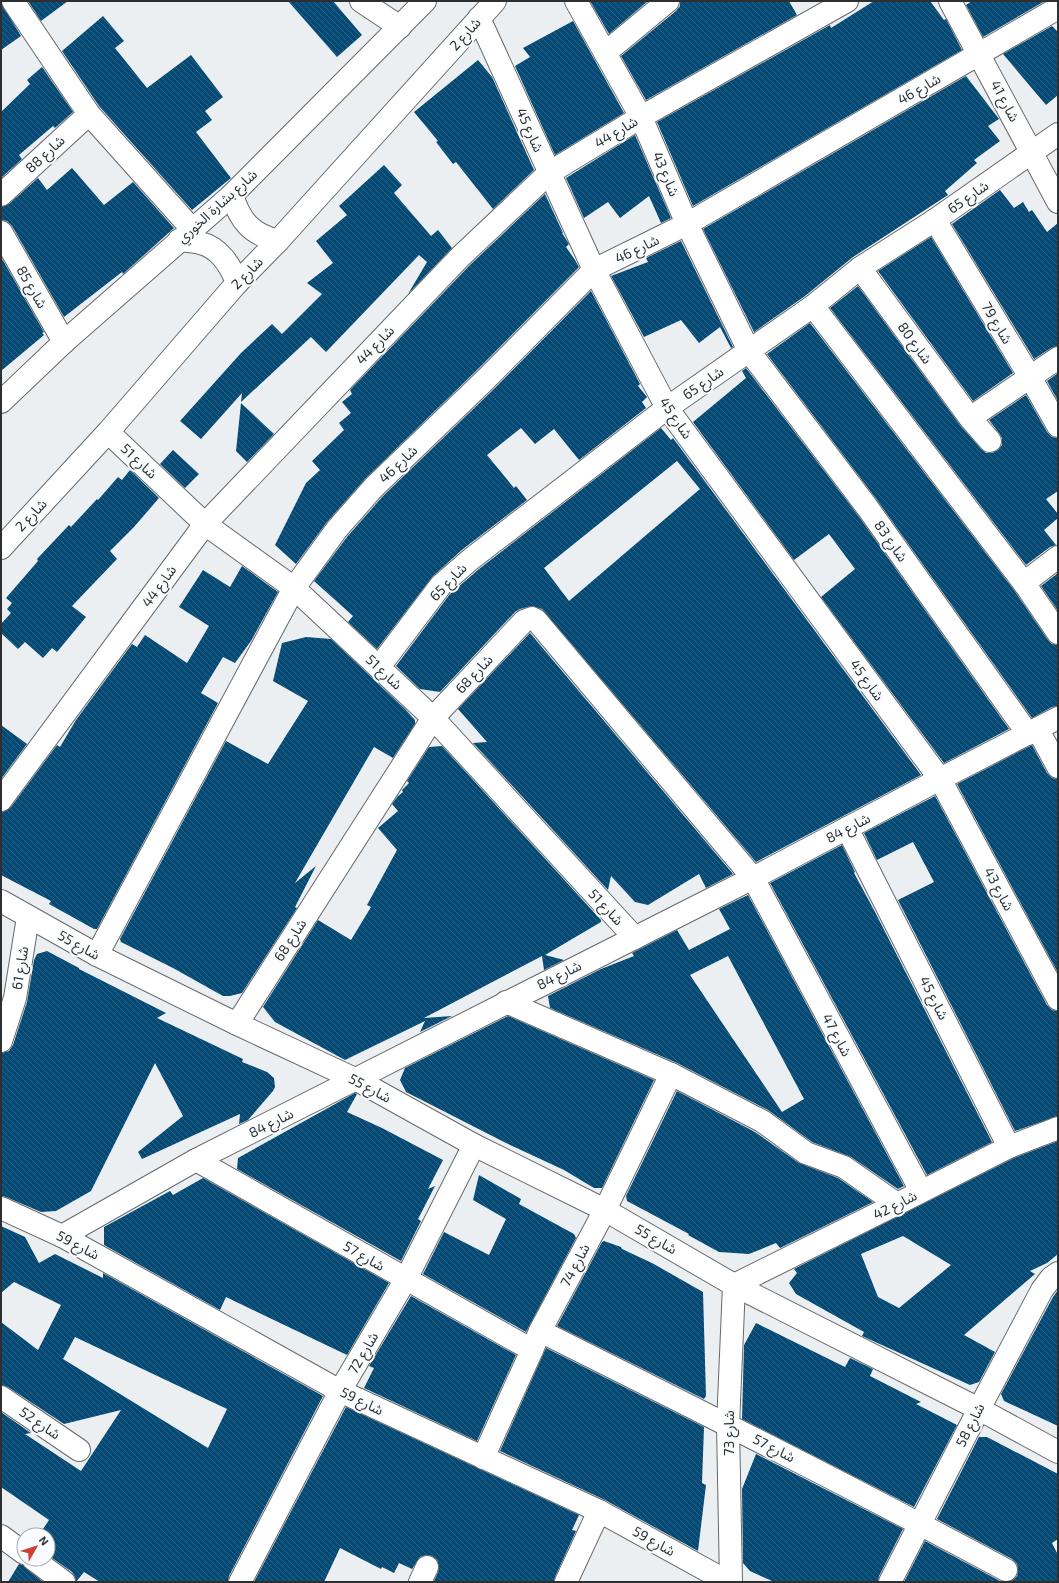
<svg xmlns="http://www.w3.org/2000/svg" width="1059" height="1583" font-family="'Exo 2','Noto Sans Arabic',sans-serif">
<style>
.building{fill:url(#building-back-hatch);fill-rule:evenodd}
.lines{fill:none;stroke-linecap:round;stroke-linejoin:round}
.street-casing{stroke:#66696c;stroke-width:24}
.secondary-casing{stroke:#66696c;stroke-width:24}
.street{stroke:#fff;stroke-width:22}
.secondary{stroke:#fff;stroke-width:22}
.labels{text-anchor:middle;stroke-width:4;stroke-linejoin:round;paint-order:stroke}
.street-label{font-size:14px;fill:#2e2f30;stroke:#fafdff}
</style>
<defs>
<pattern id="building-back-hatch" width="6" height="6" patternUnits="userSpaceOnUse"><rect width="6" height="6" fill="#044a74"/><path d="M-1 5l2 2M0 0l6 6M5-1l2 2" fill="none" stroke="#2a6283"/></pattern>
</defs>
<rect width="100%" height="100%" fill="#eceff2"/>
<g class="building">
<polygon points="28,1 68,1 41,21"/>
<polygon points="288,1 333,1 362,35 337,57"/>
<polygon points="590,1 648,1 609,34"/>
<polygon points="680,1 789,1 797,15 646,100 621,56 676,11 680,6"/>
<polygon points="874,1 930,1 944,20 946,19 962,50 693,206 657,122 830,25 831,28"/>
<polygon points="972,1 1045,1 983,37 966,5"/>
<polygon points="1,3 21,36 1,50"/>
<polygon points="103,16 124,41 115,48 147,88 191,55 223,97 205,111 212,120 196,132 231,178 192,210 99,106 62,51"/>
<polygon points="573,21 624,113 555,155 515,66 530,57 523,48"/>
<polygon points="1052,26 1058,32 1058,95 1046,105 1003,54"/>
<polygon points="478,60 492,77 534,170 493,209 456,162 453,164 436,142 438,141 414,112"/>
<polygon points="42,67 73,112 55,128 53,126 19,155 22,159 1,178 1,112 30,84 27,80"/>
<polygon points="966,76 999,119 988,126 1000,141 974,160 977,163 945,191 948,195 853,257 805,296 754,332 703,229"/>
<polygon points="635,135 671,218 661,223 649,196 620,218 608,202 584,218 566,178"/>
<polygon points="384,165 402,185 394,193 431,236 438,230 452,248 408,294 427,262 419,255 326,352 311,337 241,402 242,393 201,439 180,421 241,353 272,324 282,334 322,294 307,283 333,263 316,241 347,215 339,206"/>
<polygon points="72,168 104,205 133,182 174,228 123,274 122,272 64,317 12,226 7,221 1,220 1,207 9,204 38,178 47,190"/>
<polygon points="1000,190 1014,208 1023,202 1029,212 1032,210 1047,232 1058,223 1058,346 1051,348 1034,359 952,224"/>
<polygon points="545,194 563,233 562,233 569,244 566,247 575,260 579,267 477,370 365,479 327,522 296,564 275,545 306,483 320,470 312,461 344,430 339,423 351,413 342,402 352,394 350,390 470,265"/>
<polygon points="931,237 1013,373 973,401 878,271"/>
<polygon points="681,241 733,347 731,348 720,327 699,343 681,320 644,337 611,276 648,262 646,258"/>
<polygon points="1,257 44,332 42,333 44,335 1,371"/>
<polygon points="858,286 960,425 981,449 986,453 992,453 998,450 1002,445 1002,438 999,433 989,420 1026,395 1047,432 1052,437 1058,438 1058,491 1046,499 1058,514 1058,518 1044,530 1056,545 1050,547 1026,565 830,308"/>
<polygon points="591,291 640,384 638,386 647,397 642,402 646,408 579,460 554,429 535,444 521,428 487,455 514,488 516,486 527,500 463,549 433,576 377,649 348,622 353,616 314,581 347,537 383,496 495,388"/>
<polygon points="810,323 1014,590 1048,640 1052,644 1058,645 1058,706 1052,707 1032,718 877,500 767,354"/>
<polygon points="746,368 857,514 1009,729 944,763 821,597 855,569 829,534 794,560 693,422 746,378 742,371"/>
<polygon points="1058,373 1058,401 1047,381"/>
<polygon points="241,403 274,434 247,462 236,451"/>
<path d="M661 428 671 440 673 438 921 775 756 862 542 609 532 606 520 609 515 612 440 692 420 689 396 666 450 594 479 569ZM677 461 700 489 569 601 544 568Z"/>
<polygon points="173,450 199,474 185,488 160,464"/>
<polygon points="130,470 159,498 134,527 110,551 117,559 72,606 86,617 57,652 52,648 43,658 25,642 18,649 1,633 1,624 11,613 7,609 12,603 6,598 38,561 37,559 69,525 71,527 97,499 98,500 118,477 122,480"/>
<polygon points="242,566 278,592 251,641 235,663 223,657 201,693 218,703 97,929 94,929 49,904 51,901 1,875 1,812 6,811 11,807 57,745 60,747 76,720 132,644 137,647 145,635 187,663 209,626 179,607 203,570 230,587"/>
<polygon points="1058,573 1058,611 1041,586"/>
<polygon points="530,633 733,874 706,888 699,874 648,905 635,902 611,876 608,890 473,743 487,742 458,709"/>
<polygon points="306,637 331,639 405,709 415,720 415,724 393,758 374,747 295,883 316,866 295,907 297,908 242,993 230,996 223,996 173,968 121,942 120,939 226,741 268,764 308,701 273,681 282,643"/>
<polygon points="1,725 27,744 1,779"/>
<polygon points="1032,745 1047,773 1052,778 1058,779 1058,973 957,784"/>
<polygon points="442,746 601,920 601,922 545,955 564,960 544,970 542,956 424,1018 452,1016 420,1032 425,1021 345,1060 275,1022 263,1007 318,920 351,940 371,907 367,905 397,850 378,828 398,811 392,804 398,796 403,792 402,790 409,783 407,781 429,747"/>
<polygon points="935,796 1047,1005 1052,1010 1058,1011 1058,1116 1015,1131 898,900 934,882 913,842 877,860 864,833"/>
<polygon points="842,845 855,872 854,873 875,912 992,1142 927,1175 770,883"/>
<path d="M748 895 904 1186 898 1189 851 1157 812 1142 768 1110 677 1063 550 1008 548 996 601 969 634 956 632 953 677 930 689 950 730 929 719 909ZM728 956 804 1099 782 1112 690 975Z"/>
<polygon points="47,951 79,968 79,969 166,1013 157,1018 243,1059 242,1062 267,1072 274,1078 275,1087 273,1091 248,1120 239,1124 240,1114 142,1159 138,1152 183,1116 155,1063 91,1191 56,1211 41,1212 6,1197 1,1196 1,1053 9,1051 13,1045 27,1002 34,960 37,954"/>
<polygon points="508,1016 654,1080 602,1188 594,1188 564,1170 506,1143 406,1092 400,1080 405,1068"/>
<polygon points="677,1091 755,1132 799,1163 838,1178 873,1202 780,1248 776,1243 749,1254 719,1252 688,1235 689,1234 627,1201 626,1196"/>
<polygon points="355,1093 357,1094 347,1112 382,1128 443,1160 428,1189 435,1186 418,1219 421,1221 401,1261 237,1169 238,1158"/>
<path d="M1058 1141V1254L1047 1263 1030 1271 1035 1274 964 1335 995 1352 979 1382 970 1385 862 1336 864 1332 796 1294 789 1283 797 1273 794 1269 1014 1158ZM903 1236 951 1265 899 1308 878 1297 861 1254Z"/>
<polygon points="479,1175 521,1199 519,1204 574,1234 576,1238 526,1332 423,1274 444,1232 489,1255 506,1219 473,1200"/>
<polygon points="203,1178 389,1283 347,1355 226,1297 220,1310 104,1245 104,1227 170,1191 173,1195"/>
<path d="M1 1226 25 1237 39 1263 55 1254 103 1278V1273L323 1396 229 1576 228 1582H100L84 1572 76 1582 75 1577 72 1572 48 1555V1535H39L49 1520 1 1487V1412L31 1433 25 1434 81 1471 121 1410 64 1424 8 1387 1 1385V1322L38 1350 61 1305 14 1282 1 1293ZM75 1337 227 1409 208 1448 63 1359Z"/>
<polygon points="604,1241 621,1247 622,1249 652,1263 703,1292 706,1396 704,1399 557,1326 602,1242"/>
<polygon points="1058,1290 1058,1426 1004,1401 1001,1394 1053,1297"/>
<polygon points="411,1296 516,1355 477,1441 364,1388 374,1368 369,1366"/>
<polygon points="756,1323 845,1367 850,1358 873,1369 870,1376 921,1402 916,1404 957,1425 914,1507 742,1419 744,1345"/>
<polygon points="546,1348 704,1427 702,1483 706,1485 698,1551 605,1500 500,1451"/>
<polygon points="346,1407 579,1515 572,1530 576,1531 555,1577 554,1582 437,1582 434,1581 438,1572 439,1566 437,1560 432,1556 426,1555 420,1557 412,1569 399,1563 394,1573 382,1567 381,1569 340,1548 324,1582 254,1582"/>
<polygon points="979,1437 987,1437 1058,1474 1058,1539 1052,1543 1058,1555 1058,1582 1008,1582 1013,1580 1017,1576 1018,1570 1017,1564 1012,1559 937,1519"/>
<polygon points="756,1454 903,1529 879,1576 878,1582 774,1582 750,1571 743,1563 742,1489"/>
<polygon points="925,1541 1000,1581 1004,1582 904,1582"/>
<polygon points="19,1564 23,1565 43,1582 8,1582"/>
</g>
<g class="lines">
<defs>
<g id="street">
<polyline points="13,1 89,114 192,229"/>
<polyline points="361,1 400,27"/>
<polyline points="576,1 641,117 687,224 749,351 867,507 1028,734"/>
<polyline points="950,1 1058,202"/>
<polyline points="479,18 594,270 667,408 940,779 1058,999"/>
<polyline points="605,53 668,1"/>
<polyline points="1,195 89,114"/>
<polyline points="935,220 1030,377 1058,426"/>
<polyline points="1,232 64,342"/>
<polyline points="860,268 970,418 990,441"/>
<polyline points="813,306 1024,583 1058,633"/>
<polyline points="970,418 1058,358"/>
<polyline points="108,432 205,524 294,588 433,718 635,938"/>
<polyline points="1024,583 1058,557"/>
<polyline points="379,667 441,585 471,559 667,408 813,306 860,268 935,220 1058,134"/>
<polyline points="1038,730 1058,767"/>
<polyline points="1,800 205,524 461,256 549,173 641,117 847,1"/>
<polyline points="847,828 1009,1147"/>
<polyline points="1,901 97,955 237,1024 357,1080 474,1145 605,1210 734,1285 979,1409 1058,1452"/>
<polyline points="97,955 294,588 337,529 374,487 486,379 594,270 687,224 1058,8"/>
<polyline points="506,1002 671,1074 762,1121 806,1153 844,1167 897,1204"/>
<polyline points="237,1024 433,718 524,621 532,618 536,620 753,878 921,1191"/>
<polyline points="1,1041 15,998 28,917"/>
<polyline points="196,1160 532,1350"/>
<polyline points="1,1208 62,1236 340,1391 599,1511 728,1582"/>
<polyline points="62,1236 196,1160 753,878 940,779 1058,718"/>
<polyline points="734,1285 897,1204 1009,1147 1058,1128"/>
<path d="M540 1331C696 1409 852 1487 1006 1570"/>
<polyline points="1,1397 79,1450"/>
<polyline points="483,1458 532,1350 540,1331 605,1210 671,1074"/>
<polyline points="1,1536 24,1553"/>
<polyline points="33,1559 64,1582"/>
<polyline points="240,1582 340,1391 406,1279 474,1145"/>
<polyline points="420,1582 427,1567"/>
<polyline points="566,1582 599,1511"/>
<polyline points="731,1582 728,1425 734,1285"/>
<polyline points="890,1582 979,1409 1042,1290 1051,1278 1058,1273"/>
</g>
<g id="secondary">
<path d="M232 195C240 221 251 234 278 241"/>
<path d="M179 240C186 241 193 241 200 243 219 247 231 266 237 283"/>
<polyline points="1,402 64,342 232,195 425,1"/>
<polyline points="1,548 108,432 237,283 278,241 495,1"/>
</g>
</defs>
<use href="#street" class="street-casing"/>
<use href="#secondary" class="secondary-casing"/>
<use href="#street" class="street"/>
<use href="#secondary" class="secondary"/>
</g>
<g class="labels">
<g class="street-label">
<text transform="translate(465 34) rotate(-48)" y="5">شارع 2</text>
<text transform="translate(919 89) rotate(-30)" y="5">شارع 46</text>
<text transform="translate(1005 101) rotate(62)" y="5">شارع 41</text>
<text transform="translate(530 130) rotate(66)" y="5">شارع 45</text>
<text transform="translate(616 132) rotate(-31)" y="5">شارع 44</text>
<text transform="translate(45 154) rotate(-43)" y="5">شارع 88</text>
<text transform="translate(666 174) rotate(67)" y="5">شارع 43</text>
<text transform="translate(968 197) rotate(-35)" y="5">شارع 65</text>
<text transform="translate(217 206) rotate(-42)" y="5">شارع بشارة الخوري</text>
<text transform="translate(637 249) rotate(-26)" y="5">شارع 46</text>
<text transform="translate(247 273) rotate(-46)" y="5">شارع 2</text>
<text transform="translate(32 287) rotate(60)" y="5">شارع 85</text>
<text transform="translate(997 323) rotate(59)" y="5">شارع 79</text>
<text transform="translate(915 343) rotate(54)" y="5">شارع 80</text>
<text transform="translate(375 345) rotate(-46)" y="5">شارع 44</text>
<text transform="translate(703 383) rotate(-35)" y="5">شارع 65</text>
<text transform="translate(676 418) rotate(56)" y="5">شارع 45</text>
<text transform="translate(139 461) rotate(43)" y="5">شارع 51</text>
<text transform="translate(398 464) rotate(-44)" y="5">شارع 46</text>
<text transform="translate(31 515) rotate(-47)" y="5">شارع 2</text>
<text transform="translate(891 541) rotate(55)" y="5">شارع 83</text>
<text transform="translate(448 582) rotate(-46)" y="5">شارع 65</text>
<text transform="translate(159 586) rotate(-54)" y="5">شارع 44</text>
<text transform="translate(384 672) rotate(43)" y="5">شارع 51</text>
<text transform="translate(474 674) rotate(-47)" y="5">شارع 68</text>
<text transform="translate(867 680) rotate(54)" y="5">شارع 45</text>
<text transform="translate(848 828) rotate(-28)" y="5">شارع 84</text>
<text transform="translate(999 889) rotate(62)" y="5">شارع 43</text>
<text transform="translate(606 907) rotate(47)" y="5">شارع 51</text>
<text transform="translate(290 940) rotate(-57)" y="5">شارع 68</text>
<text transform="translate(79 945) rotate(29)" y="5">شارع 55</text>
<text transform="translate(20 968) rotate(-81)" y="5">شارع 61</text>
<text transform="translate(559 975) rotate(-27)" y="5">شارع 84</text>
<text transform="translate(934 998) rotate(63)" y="5">شارع 45</text>
<text transform="translate(837 1035) rotate(62)" y="5">شارع 47</text>
<text transform="translate(370 1088) rotate(28)" y="5">شارع 55</text>
<text transform="translate(271 1123) rotate(-27)" y="5">شارع 84</text>
<text transform="translate(895 1205) rotate(-27)" y="5">شارع 42</text>
<text transform="translate(656 1239) rotate(30)" y="5">شارع 55</text>
<text transform="translate(78 1245) rotate(28)" y="5">شارع 59</text>
<text transform="translate(364 1256) rotate(30)" y="5">شارع 57</text>
<text transform="translate(575 1265) rotate(-62)" y="5">شارع 74</text>
<text transform="translate(363 1353) rotate(-60)" y="5">شارع 72</text>
<text transform="translate(362 1401) rotate(26)" y="5">شارع 59</text>
<text transform="translate(40 1423) rotate(34)" y="5">شارع 52</text>
<text transform="translate(970 1425) rotate(-63)" y="5">شارع 58</text>
<text transform="translate(729 1433) rotate(-90)" y="5">شارع 73</text>
<text transform="translate(774 1448) rotate(27)" y="5">شارع 57</text>
<text transform="translate(654 1541) rotate(29)" y="5">شارع 59</text>
</g>
</g>
<rect width="1059" height="1583" fill="none" stroke="#2e2f30" stroke-width="4"/>
<g transform="translate(36 1547) rotate(51)"><circle r="19" fill="#fafdff" stroke="#a8abac"/>
<path d="M0-3L7 15L0 10L-7 15Z" fill="#ce4136"/>
<text y="-6" font-size="11" font-weight="bold" text-anchor="middle" fill="#2e2f30">N</text>
</g>
</svg>
